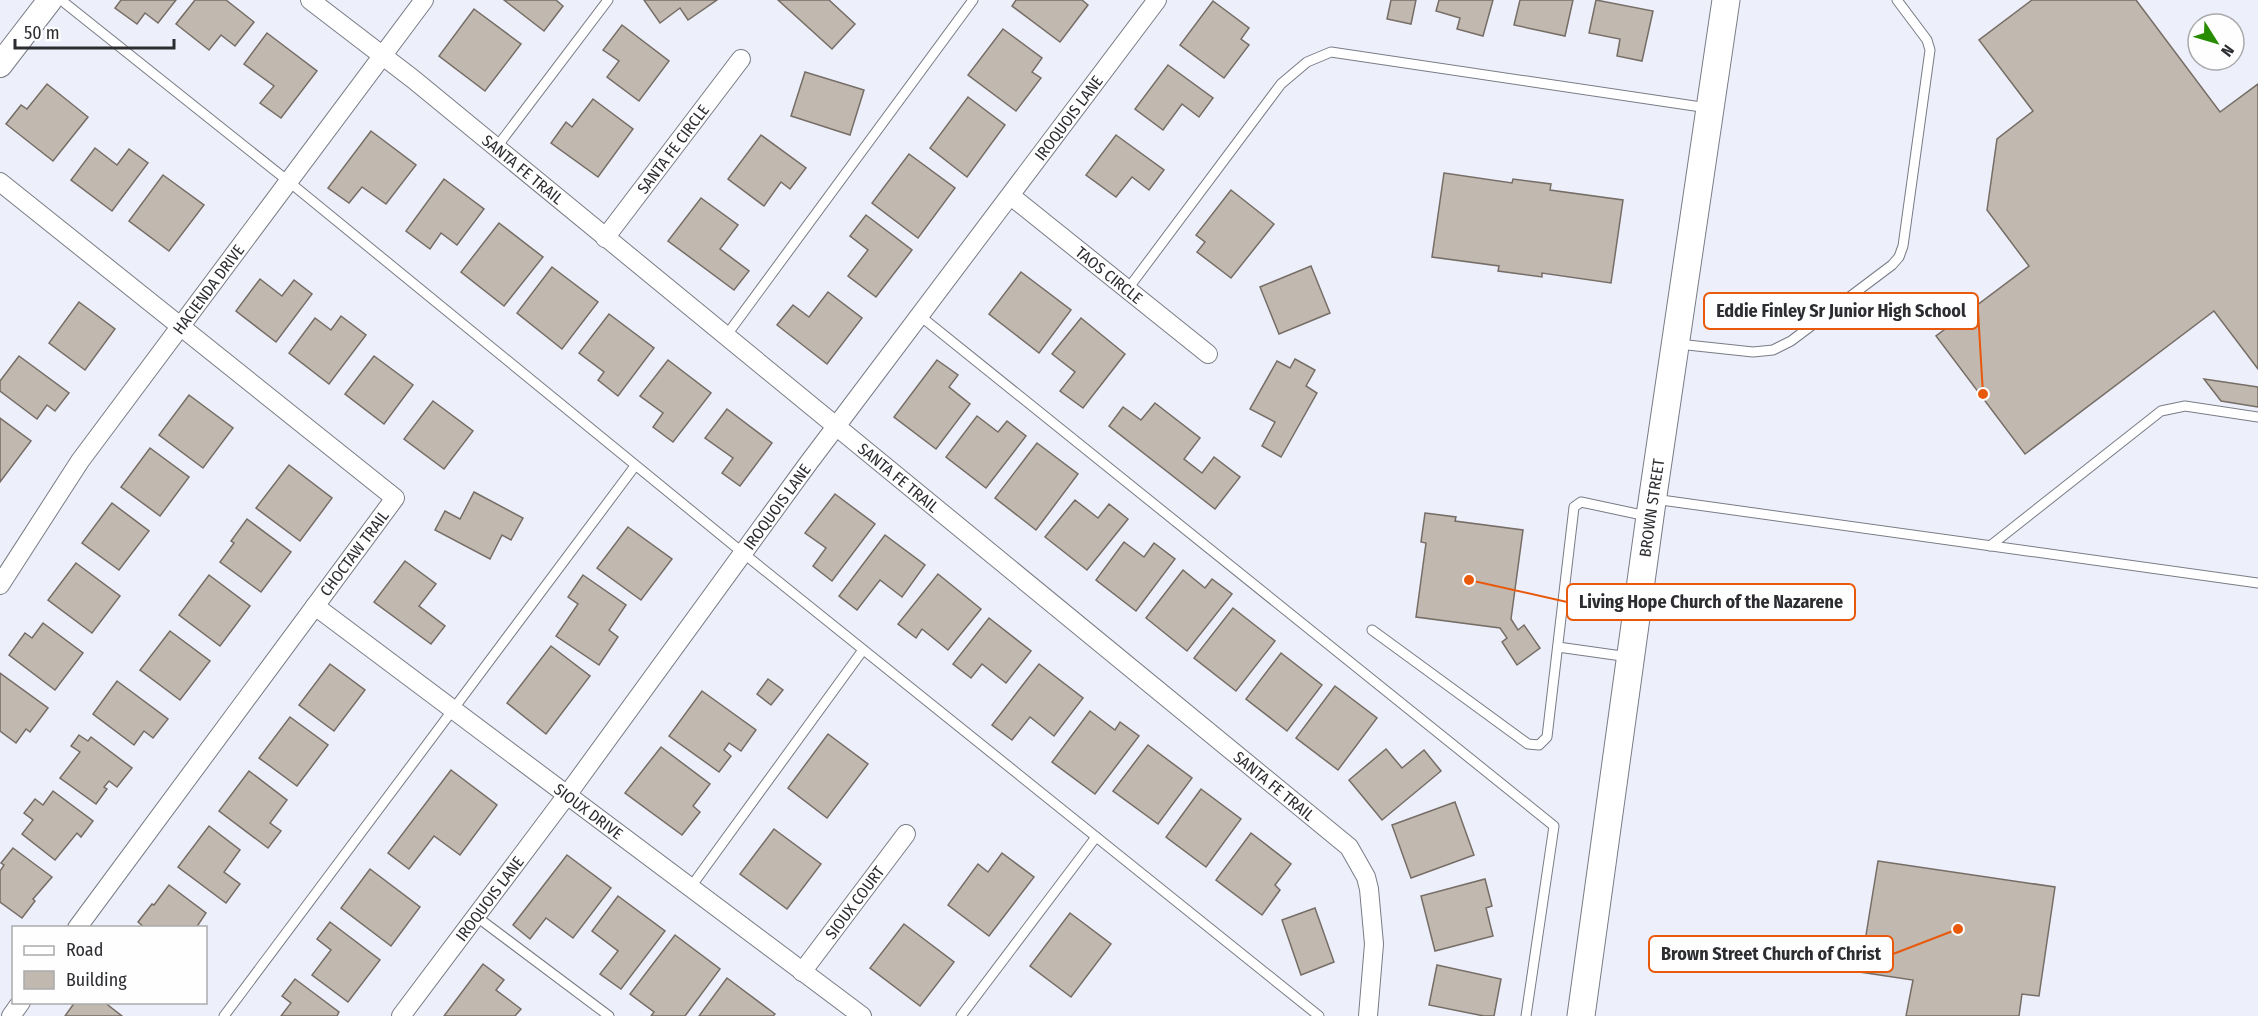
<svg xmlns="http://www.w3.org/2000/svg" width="2258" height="1016" font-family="'Fira Sans Condensed',sans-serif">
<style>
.building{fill:#c1b8b0;stroke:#766d66;stroke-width:1.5}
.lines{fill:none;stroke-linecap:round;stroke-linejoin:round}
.service-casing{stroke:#797c85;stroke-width:11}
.minor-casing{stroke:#797c85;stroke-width:20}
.tertiary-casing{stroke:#797c85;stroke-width:26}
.secondary-casing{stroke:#797c85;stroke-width:29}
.service{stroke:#fff;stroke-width:9}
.minor{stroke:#fff;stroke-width:18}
.tertiary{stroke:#fff;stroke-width:24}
.secondary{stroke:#fff;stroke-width:27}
.labels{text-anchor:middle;stroke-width:4.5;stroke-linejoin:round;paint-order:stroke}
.street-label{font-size:16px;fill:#2c2d31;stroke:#fefefe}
.leader{fill:none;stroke:#e8590c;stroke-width:2}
.callout-dot{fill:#e8590c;stroke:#fefefe;stroke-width:2}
.callout{fill:#fefefe;stroke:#e8590c;stroke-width:2}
.callout-label{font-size:18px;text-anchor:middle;font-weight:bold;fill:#2c2d31}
</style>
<rect width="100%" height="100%" fill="#edf0fb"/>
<g class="building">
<polygon points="121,0 176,0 158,23 145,13 137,24 115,8"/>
<polygon points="195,0 226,0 254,22 235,46 221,35 209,50 176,24"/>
<polygon points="504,0 556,0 563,6 544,31"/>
<polygon points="644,0 717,0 688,20 680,8 660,23"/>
<polygon points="778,0 829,0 855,24 832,49"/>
<polygon points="1016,0 1082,0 1088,5 1060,42 1012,6"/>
<polygon points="1391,0 1416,0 1411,24 1387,19"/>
<polygon points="1439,0 1493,0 1483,36 1457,29 1460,18 1436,11"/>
<polygon points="1520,0 1573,0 1565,36 1514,25"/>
<polygon points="1596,0 1653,11 1642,61 1617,56 1620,39 1589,33"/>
<polygon points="2032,0 2136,0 2220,112 2258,84 2258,369 2214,311 2025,454 1936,336 2029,266 1987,210 1997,139 2033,111 1979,40"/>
<polygon points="1213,1 1249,28 1241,39 1249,45 1224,78 1180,45"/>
<polygon points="474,9 521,44 485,91 439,56"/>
<polygon points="622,25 669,61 639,101 607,77 619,61 603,50"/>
<polygon points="1003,29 1042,58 1032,72 1041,78 1016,111 968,75"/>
<polygon points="267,33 317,71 281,118 260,103 274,86 244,64"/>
<polygon points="1168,65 1213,98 1199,117 1182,104 1163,130 1135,109"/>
<polygon points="805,72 864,90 850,135 791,116"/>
<polygon points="47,84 88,117 53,161 6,124 21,105 27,109"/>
<polygon points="968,97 1005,125 967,177 930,148"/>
<polygon points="593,99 633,129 598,177 551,143 566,122 572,127"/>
<polygon points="371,131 416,165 386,204 362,187 349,203 328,188"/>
<polygon points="761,135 806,168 790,189 781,182 764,206 728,179"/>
<polygon points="1116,135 1164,170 1149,190 1132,177 1116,197 1086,175"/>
<polygon points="95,148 117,165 129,149 148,163 112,211 71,180"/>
<polygon points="909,154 955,188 918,238 872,203"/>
<polygon points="1444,173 1512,183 1513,179 1551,184 1550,190 1623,200 1611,283 1542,273 1542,277 1498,271 1499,266 1432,257"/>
<polygon points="163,175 204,205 169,251 129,221"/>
<polygon points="444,179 484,209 457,245 441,233 430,249 406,231"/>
<polygon points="1231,190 1274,224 1231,278 1197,252 1205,242 1196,235"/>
<polygon points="701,198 738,225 720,249 749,271 734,290 668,241"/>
<polygon points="866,215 912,250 876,297 848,276 868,250 850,236"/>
<polygon points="499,223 543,257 504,306 461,272"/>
<polygon points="1311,266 1330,313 1279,334 1260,287"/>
<polygon points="552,267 598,302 562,349 517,313"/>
<polygon points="1021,272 1071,310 1039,353 989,314"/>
<polygon points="260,279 282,296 294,280 312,294 276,342 236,311"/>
<polygon points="828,292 862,318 827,364 777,325 793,305 809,317"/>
<polygon points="79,302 115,329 85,370 49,343"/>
<polygon points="609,314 654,348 618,396 598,380 604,372 579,353"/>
<polygon points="341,316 366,335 329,384 289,353 315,318 331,330"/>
<polygon points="1081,318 1125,354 1083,408 1060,391 1075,372 1052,354"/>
<polygon points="19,356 69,393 55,411 47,405 37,419 0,391 0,381"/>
<polygon points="374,356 413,385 384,424 345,394"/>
<polygon points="1295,359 1315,370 1306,386 1317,393 1281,457 1262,446 1275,422 1250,409 1277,361 1290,368"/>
<polygon points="668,360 711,393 673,442 653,427 663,413 640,396"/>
<polygon points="937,360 958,375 949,387 970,404 936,449 894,417"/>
<polygon points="2204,379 2258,387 2258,407 2221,401"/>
<polygon points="189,395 233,428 203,468 159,435"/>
<polygon points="433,401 473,431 444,469 404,439"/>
<polygon points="1155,403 1200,438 1184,459 1202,473 1214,457 1240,477 1215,509 1109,426 1123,407 1141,420"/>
<polygon points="727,409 772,443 740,486 722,473 733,458 705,438"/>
<polygon points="977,416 998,432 1007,421 1026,436 986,488 946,457"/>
<polygon points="0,418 31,441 0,482"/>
<polygon points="1037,443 1078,474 1036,530 995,498"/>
<polygon points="150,448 189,477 160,516 121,487"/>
<polygon points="289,465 332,498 300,541 256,508"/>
<polygon points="474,492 523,518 511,540 502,535 490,559 435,530 445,511 460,519"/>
<polygon points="835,494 875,524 832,581 813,566 826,548 805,533"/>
<polygon points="1075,500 1098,518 1109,504 1128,519 1087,570 1045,537"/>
<polygon points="112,503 149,531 119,570 82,543"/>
<polygon points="1425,513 1456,517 1455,521 1523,530 1511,619 1518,630 1524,625 1540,648 1517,665 1502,642 1507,638 1500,628 1416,617 1426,543 1421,542"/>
<polygon points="247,519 291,552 261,592 220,562 234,543 231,541"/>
<polygon points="628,527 672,559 641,600 597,568"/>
<polygon points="885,535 925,565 902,597 880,580 857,610 839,596"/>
<polygon points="1124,542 1144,557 1154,543 1175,559 1136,611 1096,580"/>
<polygon points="405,561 436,584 419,606 445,626 431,644 374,602"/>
<polygon points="76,563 120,596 92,633 48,600"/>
<polygon points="1183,570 1205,588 1212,579 1232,594 1187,651 1146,618"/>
<polygon points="938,574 981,609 948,650 922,629 916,638 898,624"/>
<polygon points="209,575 250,606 220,646 179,615"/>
<polygon points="583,575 626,605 609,630 618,637 599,665 556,636 578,604 568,597"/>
<polygon points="1233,608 1275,641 1236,691 1194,658"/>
<polygon points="989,618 1031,651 1006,683 982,664 971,678 953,664"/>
<polygon points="43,623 83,653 55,690 9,655 25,633 32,638"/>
<polygon points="170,631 210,661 180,700 140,670"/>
<polygon points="551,646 590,676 546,734 507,703"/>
<polygon points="1281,653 1322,685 1287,731 1246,699"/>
<polygon points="330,664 365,690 334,731 299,705"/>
<polygon points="1039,664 1083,698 1054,736 1030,717 1012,740 992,725"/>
<polygon points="0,673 48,708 30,732 26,729 16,743 0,731"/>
<polygon points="768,679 783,690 771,705 757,694"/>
<polygon points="117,681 168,719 153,738 144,731 134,745 93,714"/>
<polygon points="1335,686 1377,718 1338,770 1296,738"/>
<polygon points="702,691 756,730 741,751 729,743 724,750 731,756 719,772 669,736"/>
<polygon points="1090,711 1115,730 1120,722 1139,736 1095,794 1052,762"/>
<polygon points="290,717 328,745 297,786 259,758"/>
<polygon points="828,734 868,764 827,818 788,788"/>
<polygon points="79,735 88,741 91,737 132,768 117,787 109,781 104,787 107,789 96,804 60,778 80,752 71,746"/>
<polygon points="1148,745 1192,778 1158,824 1113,791"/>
<polygon points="661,747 710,784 693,806 700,812 682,835 625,793"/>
<polygon points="1386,749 1402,768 1424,750 1441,771 1382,820 1349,780"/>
<polygon points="451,770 497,805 460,855 434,836 409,869 388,853"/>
<polygon points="249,771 287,800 270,823 281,831 268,848 219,811"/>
<polygon points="1201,789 1241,819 1206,867 1166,837"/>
<polygon points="53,791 93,821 81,837 77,833 55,860 22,834 33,820 24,813 35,799 43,805"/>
<polygon points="1455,802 1474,855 1411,878 1392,825"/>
<polygon points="209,826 240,850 224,872 240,884 226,903 178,867"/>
<polygon points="774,829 821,864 787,909 740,874"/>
<polygon points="1251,833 1291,864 1275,885 1280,890 1262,915 1216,880"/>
<polygon points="13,848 52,877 33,899 35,901 22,918 0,902 0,871 4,865 1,863"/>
<polygon points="1002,853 1034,877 989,936 948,905 978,864 988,872"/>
<polygon points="567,855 611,888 573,938 546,918 530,939 513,925"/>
<polygon points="1878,861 2055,887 2039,996 2022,994 2019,1016 1906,1016 1913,980 1860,972"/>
<polygon points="370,869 420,907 391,946 341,908"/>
<polygon points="1485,879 1492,906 1486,908 1493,936 1435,951 1421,896"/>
<polygon points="169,885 206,913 196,928 145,928 138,922 152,904 154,905"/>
<polygon points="618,896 665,931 621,989 600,974 618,951 592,931"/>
<polygon points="1315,908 1334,962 1301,975 1282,920"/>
<polygon points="1070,913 1111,944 1071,997 1030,966"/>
<polygon points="330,922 380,960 348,1002 312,975 331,950 317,939"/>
<polygon points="904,924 954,962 920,1006 870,968"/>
<polygon points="675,935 720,969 685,1016 651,1016 654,1012 630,994"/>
<polygon points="483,964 504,980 496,990 521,1009 515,1016 444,1016"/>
<polygon points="1437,965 1501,979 1494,1016 1484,1016 1429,1005"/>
<polygon points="727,978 775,1014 773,1016 699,1016"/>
<polygon points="295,979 339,1012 337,1016 281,1016 291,1003 282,996"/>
<polygon points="75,1002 104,1002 122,1016 65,1016"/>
</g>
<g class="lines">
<defs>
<g id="service">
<polyline points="61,0 288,181 743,553 1319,1016"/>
<polyline points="496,148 608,0"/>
<polyline points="1127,290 1281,84 1307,62 1331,52 1708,108"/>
<polyline points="919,315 1554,826 1526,1016"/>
<polyline points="726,336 973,0"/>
<polyline points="1678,344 1753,352 1773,350 1791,341 1892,265 1899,257 1903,246 1930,50 1927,40 1897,0"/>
<polyline points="1654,499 2258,583"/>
<polyline points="1990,546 2161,411 2185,406 2258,417"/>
<polyline points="1372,630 1528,744 1539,745 1547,737 1574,507 1581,502 1647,516"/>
<polyline points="1558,647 1629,657"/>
<polyline points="690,888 863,650"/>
<polyline points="477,917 609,1016"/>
<polyline points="224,1016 635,466"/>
<polyline points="961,1016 1096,837"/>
</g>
<g id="minor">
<path id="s1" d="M310 0 413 79 1349 847 1366 877 1369 889 1374 944 1368 1016"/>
<polyline points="0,182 395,498 77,928"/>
<path id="s2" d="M1011 196 1208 354"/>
<path id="s3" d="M605 238 741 59"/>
<path id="s4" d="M0 585 80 461 424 0"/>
<path id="s5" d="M315 606 862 1016"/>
<path id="s6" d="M802 972 906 834"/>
<polyline points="11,1016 21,1002"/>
<path id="s7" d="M401 1016 567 795 807 465 1157 0"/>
</g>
<polyline id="tertiary" points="0,65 50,0"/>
<g id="secondary">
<path id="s8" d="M1581 1016 1651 509 1726 0"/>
</g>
</defs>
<use href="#service" class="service-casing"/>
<use href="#minor" class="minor-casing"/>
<use href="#tertiary" class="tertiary-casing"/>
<use href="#secondary" class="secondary-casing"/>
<use href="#service" class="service"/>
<use href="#minor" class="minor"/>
<use href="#tertiary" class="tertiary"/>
<use href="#secondary" class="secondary"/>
</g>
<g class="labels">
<g class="street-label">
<text dy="6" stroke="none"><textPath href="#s7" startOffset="1119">IROQUOIS LANE</textPath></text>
<text dy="6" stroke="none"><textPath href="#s3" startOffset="112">SANTA FE CIRCLE</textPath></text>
<text dy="6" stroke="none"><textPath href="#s1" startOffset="272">SANTA FE TRAIL</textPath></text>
<text dy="6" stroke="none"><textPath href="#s2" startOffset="126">TAOS CIRCLE</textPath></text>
<text dy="6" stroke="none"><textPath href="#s4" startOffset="362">HACIENDA DRIVE</textPath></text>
<text dy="6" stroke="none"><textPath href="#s1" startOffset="758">SANTA FE TRAIL</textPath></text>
<text dy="6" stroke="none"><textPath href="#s7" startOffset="633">IROQUOIS LANE</textPath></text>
<text dy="6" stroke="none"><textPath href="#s8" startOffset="513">BROWN STREET</textPath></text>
<text transform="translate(354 553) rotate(-53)" y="6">CHOCTAW TRAIL</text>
<text dy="6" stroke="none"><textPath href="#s1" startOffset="1244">SANTA FE TRAIL</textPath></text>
<text dy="6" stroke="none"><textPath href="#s5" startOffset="342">SIOUX DRIVE</textPath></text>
<text dy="6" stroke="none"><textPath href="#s7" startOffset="147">IROQUOIS LANE</textPath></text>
<text dy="6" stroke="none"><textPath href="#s6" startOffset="87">SIOUX COURT</textPath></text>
</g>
</g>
<path class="leader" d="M1983 394L1978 311M1469 580L1567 602M1958 929L1893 954"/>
<g class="callout-dot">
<circle cx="1983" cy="394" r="6"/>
<circle cx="1469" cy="580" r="6"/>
<circle cx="1958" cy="929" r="6"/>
</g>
<g class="callout">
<rect x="1704" y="293" width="274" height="36" rx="6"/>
<rect x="1567" y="584" width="288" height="36" rx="6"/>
<rect x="1649" y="936" width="244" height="36" rx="6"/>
</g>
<g class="callout-label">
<text x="1841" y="317">Eddie Finley Sr Junior High School</text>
<text x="1711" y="608">Living Hope Church of the Nazarene</text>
<text x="1771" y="960">Brown Street Church of Christ</text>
</g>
<rect x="12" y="926" width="195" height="78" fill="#fefefe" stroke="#aaaaac" stroke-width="1.5"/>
<rect x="24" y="946" width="30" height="9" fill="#ffffff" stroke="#aaaaac" stroke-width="1.5"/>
<text x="66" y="956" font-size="18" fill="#2c2d31">Road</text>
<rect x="24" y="971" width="30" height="18" fill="#c1b8b0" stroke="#aaaaac" stroke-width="1.5"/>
<text x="66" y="986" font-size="18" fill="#2c2d31">Building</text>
<g transform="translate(2216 42) rotate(127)"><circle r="28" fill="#fefefe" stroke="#aaaaac" stroke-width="1.5"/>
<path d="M0-4.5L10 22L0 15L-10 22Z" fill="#288c03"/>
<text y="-9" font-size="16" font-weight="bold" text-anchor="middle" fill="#2c2d31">N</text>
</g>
<path d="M15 39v9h159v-9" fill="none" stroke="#2c2d31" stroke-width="3"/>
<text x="24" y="39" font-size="18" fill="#2c2d31" stroke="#fefefe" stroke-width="4.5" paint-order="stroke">50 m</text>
</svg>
